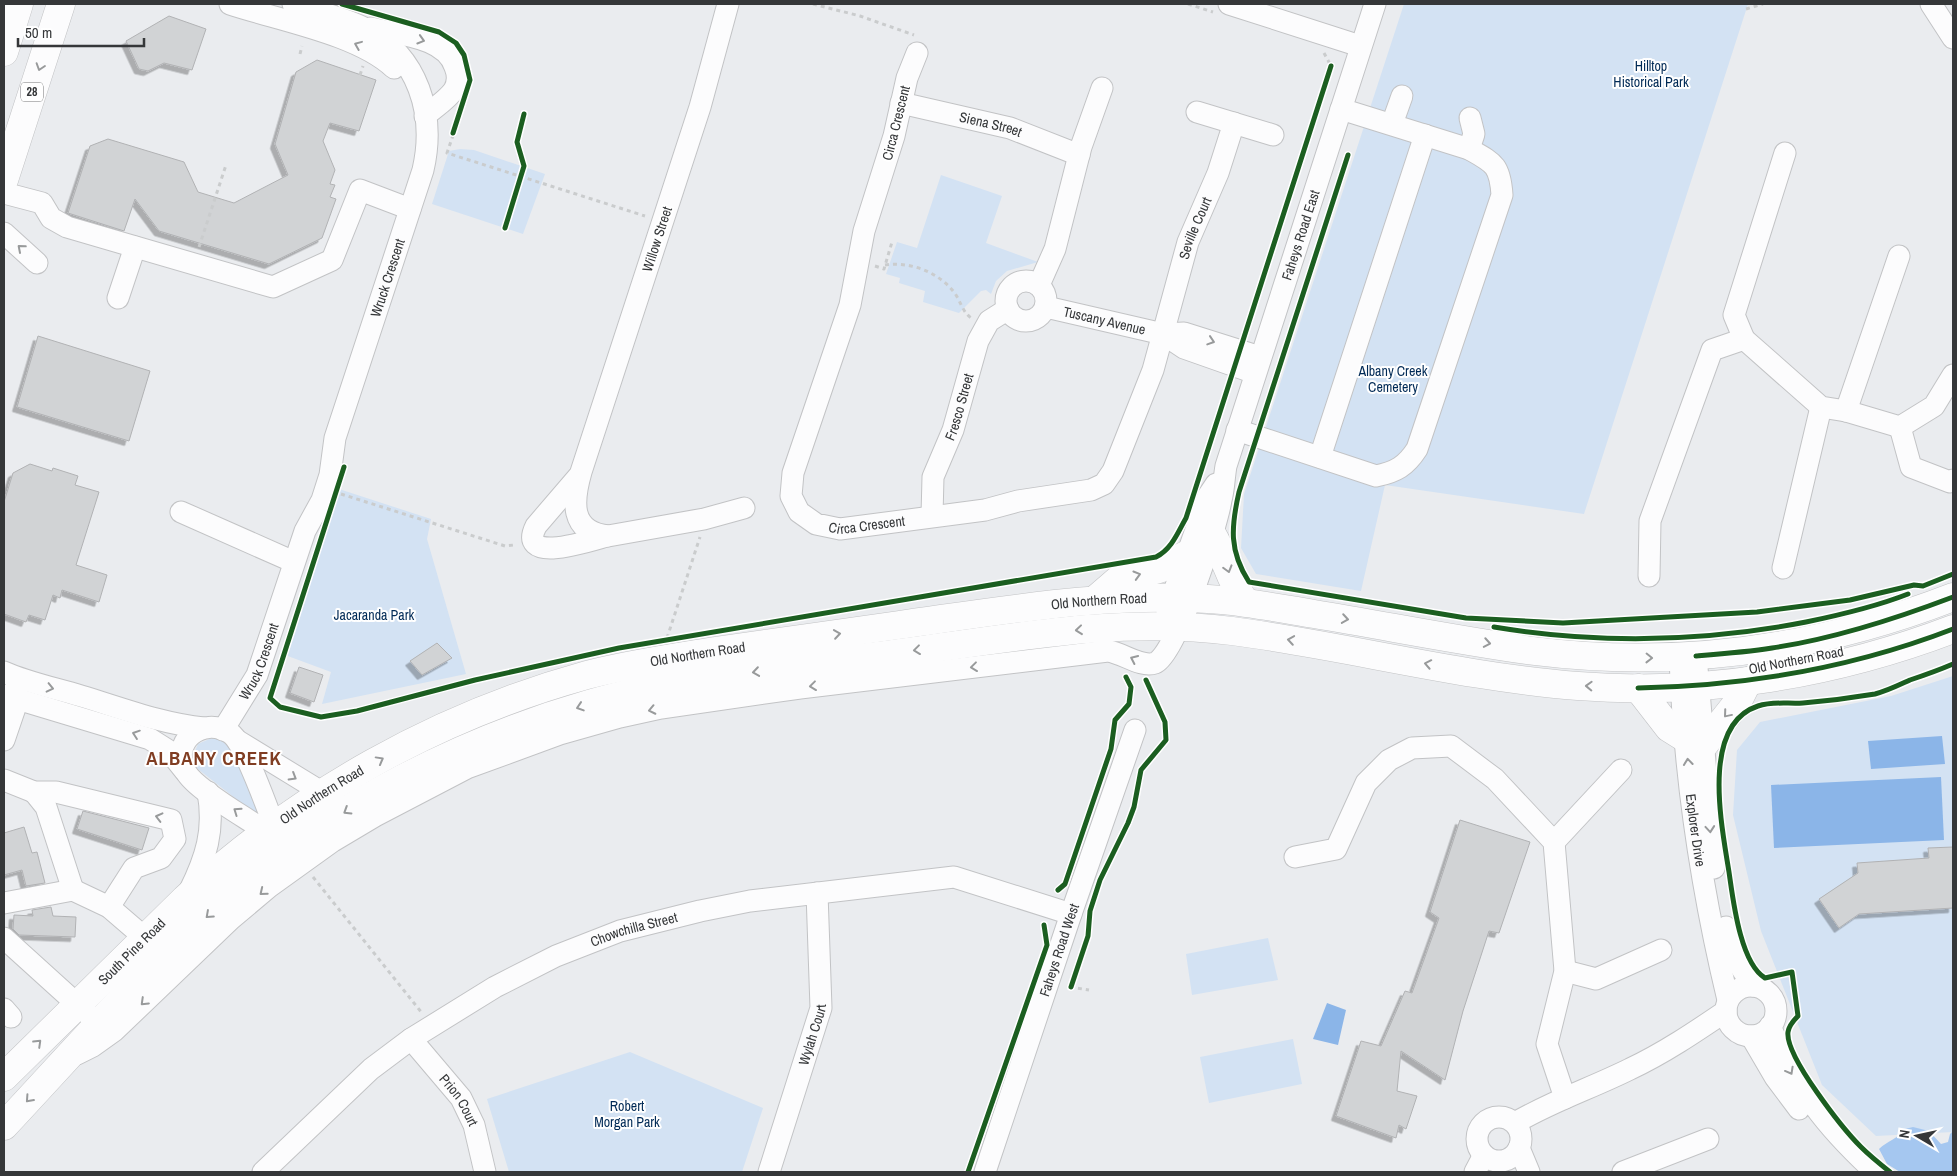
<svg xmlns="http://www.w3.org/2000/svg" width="1957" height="1176" font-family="'Archivo Narrow',sans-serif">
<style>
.green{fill:#d3e2f3}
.forest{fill:#a5c7f0}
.water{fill:#8bb5e8}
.building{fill:#d1d3d5;stroke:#b1b2b4;filter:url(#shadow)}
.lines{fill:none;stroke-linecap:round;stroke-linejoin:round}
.minor-casing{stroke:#c2c3c5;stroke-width:23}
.major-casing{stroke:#c2c3c5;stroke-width:29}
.highway-casing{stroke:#c2c3c5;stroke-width:29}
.path{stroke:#cacccd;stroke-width:3;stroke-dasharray:4 4;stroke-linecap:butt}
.minor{stroke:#fcfcfd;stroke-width:21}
.major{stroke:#fcfcfd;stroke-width:28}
.highway{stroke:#fcfcfd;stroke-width:28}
.cycleway-casing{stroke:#fff;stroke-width:8}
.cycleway{stroke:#1b5e20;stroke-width:5}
.oneway{stroke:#989a9b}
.labels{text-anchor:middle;stroke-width:4;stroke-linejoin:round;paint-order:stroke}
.shield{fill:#fff;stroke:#727374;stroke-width:1}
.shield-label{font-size:12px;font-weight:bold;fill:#353739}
.park-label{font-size:14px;fill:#002a56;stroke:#fff}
.street-label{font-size:14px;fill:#353739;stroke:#fff}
.district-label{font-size:19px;font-weight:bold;letter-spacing:1px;fill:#803d22;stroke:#fff}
</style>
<defs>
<filter id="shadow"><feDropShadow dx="-4.5" dy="4.5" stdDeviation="0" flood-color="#0004"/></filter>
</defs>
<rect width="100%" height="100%" fill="#eaecef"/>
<g class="green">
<polygon points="1404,4 1748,4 1584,514 1385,485 1361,591 1256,574 1241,548 1244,494"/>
<polygon points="460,149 474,150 545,174 523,234 432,204 449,151"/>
<polygon points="941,175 1002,196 986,243 1038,262 1007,271 996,281 991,294 986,290 981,291 959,313 923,302 925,291 899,283 900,278 886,274 897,242 917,248"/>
<polygon points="339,489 431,519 427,539 466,674 322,704 331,672 285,655"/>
<polygon points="1953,676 1953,1132 1876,1136 1822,1085 1761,931 1733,815 1737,750 1760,722 1891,696"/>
<polygon points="214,737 226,742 231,749 261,813 258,816 194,766 193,756 198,744"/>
<polygon points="1268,938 1278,980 1192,995 1186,954"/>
<polygon points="1293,1039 1302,1084 1209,1103 1200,1057"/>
<polygon points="630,1052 763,1108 742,1172 509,1172 487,1099"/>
</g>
<path class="forest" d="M1913 1127 1929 1131 1941 1144 1948 1142 1950 1134 1953 1131V1172H1900L1887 1164 1879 1149C1887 1141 1898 1139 1905 1129Z"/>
<g class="water">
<polygon points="1942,736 1945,764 1871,769 1868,741"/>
<polygon points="1941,777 1944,840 1774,848 1771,785"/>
<polygon points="1327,1003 1346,1010 1338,1045 1313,1039"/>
</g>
<g class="building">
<polygon points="169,16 206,29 192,70 164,63 148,71 139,69 126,41"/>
<polygon points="317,60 376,80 359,131 330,123 323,141 335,170 330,184 335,185 330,197 336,199 322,238 269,264 159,231 135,199 124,231 68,213 90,146 108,139 184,162 198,192 234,203 288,175 275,144 296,72"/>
<polygon points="38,336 150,371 129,441 17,407"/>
<polygon points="30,464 52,471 53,468 78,476 75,485 99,492 76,565 107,575 99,602 62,590 60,598 53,595 45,620 29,615 26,622 4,614 4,502 13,473"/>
<polygon points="437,643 452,658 422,675 410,661"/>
<polygon points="299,667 323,675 314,702 290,693"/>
<polygon points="83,811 149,828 142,850 77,829"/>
<polygon points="1460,820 1530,842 1499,933 1489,931 1463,1011 1445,1080 1401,1051 1397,1091 1417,1096 1406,1129 1399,1125 1396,1138 1336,1116 1361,1041 1381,1046 1405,991 1412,993 1439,918 1430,912"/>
<polygon points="24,827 32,853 37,852 45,883 26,886 22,870 4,875 4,833"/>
<polygon points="1953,847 1953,908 1859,914 1839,928 1819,899 1858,873 1857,863 1929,858 1928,848"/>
<polygon points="51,907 53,916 76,917 75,937 19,935 13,929 14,915 33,916 32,910"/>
</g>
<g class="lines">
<defs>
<g id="minor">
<path d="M230 4C278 20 358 34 394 68"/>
<path d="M728 4 700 107 581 472C573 500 569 532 608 536L704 519 744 508"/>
<polyline points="1229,4 1360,46"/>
<polyline points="1931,4 1953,38"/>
<path d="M371 28C397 35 445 36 455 67 458 74 458 83 454 90 447 100 434 108 425 116"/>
<path id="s1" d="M917 53 907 78 894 136 864 231 850 305 793 473 791 496 799 512 816 524 840 529 985 510 1018 501 1091 490 1104 484 1113 471 1153 370 1188 242 1218 173 1234 123"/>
<path id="s2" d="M901 103 1010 128 1079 155"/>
<polyline points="1197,112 1273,135"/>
<polyline points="1392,124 1402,96"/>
<polyline points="1469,149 1474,134 1470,118"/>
<polyline points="4,193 42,203 51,218 67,227 273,287 332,260 360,190 410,209"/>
<polyline points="4,233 37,263"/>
<circle cx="1026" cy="301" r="20"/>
<polyline points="1039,285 1055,249 1081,147 1102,88"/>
<polyline points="118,298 135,247"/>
<path id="s3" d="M1046 307 1163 334 1184 333 1260 357"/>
<polyline points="1163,334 1184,348 1255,373"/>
<polyline points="1744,339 1821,407 1846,411 1900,427 1934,406 1953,375"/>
<polyline points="1846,411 1899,256"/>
<polyline points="1900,427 1911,467 1950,482 1953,480"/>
<path d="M1237 430 1376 476C1396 472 1406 466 1417 449L1502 195C1500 165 1494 163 1469 149L1341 109"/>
<polyline points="1320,457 1425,135"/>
<path d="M578 477 536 526C516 566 592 540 607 536"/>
<polyline points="181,512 294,562"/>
<path id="s4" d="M932 516 933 477 953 430 978 341 989 321 1008 309"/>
<polyline points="1783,568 1821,407"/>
<polyline points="1649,576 1650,521 1712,350 1744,339 1734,315 1785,153"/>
<polyline points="1167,611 1208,496 1216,484"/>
<polyline points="1696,656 1714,868"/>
<path id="s5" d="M1680 657C1684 773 1701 888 1728 1000"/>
<path d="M4 672C29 683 55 688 81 696 121 708 162 724 204 728"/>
<polyline points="4,695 150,739 169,751 185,771"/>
<path id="s6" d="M223 730 257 675 305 531 322 500 330 475 335 438 423 170C436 114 418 56 366 29 343 17 317 12 293 4"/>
<polyline points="4,740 18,699 16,687"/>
<polyline points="238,741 323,793"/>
<polyline points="4,780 34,792 56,792 171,820 175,839 161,858 134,868 109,907"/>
<polyline points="34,792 46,807 73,890"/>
<path d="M265 831C247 818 196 790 186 772 169 743 202 715 230 733 245 743 266 806 274 825"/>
<polyline points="1554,842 1621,770"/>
<polyline points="1295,857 1336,849 1366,783 1389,760 1412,748 1451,746 1495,779 1554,842 1565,971 1547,1044 1565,1098"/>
<path d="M189 892C206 858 215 830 208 792"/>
<polyline points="4,903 73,890 109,907 145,938"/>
<polyline points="1726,927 1738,963 1753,986"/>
<polyline points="4,938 89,1015"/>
<polyline points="1565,971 1596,979 1661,950"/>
<circle cx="1751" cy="1011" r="25"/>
<polyline points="4,1009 11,1017"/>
<path d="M1770 1026C1798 1090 1824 1125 1875 1172"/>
<polyline points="1751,1036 1775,1077 1799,1109"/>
<path id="s7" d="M411 1039 461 1098 474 1125 485 1172"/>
<path id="s8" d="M77 1054 93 1046 114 1031 231 919 269 887 333 841 375 816 467 768 560 734 620 717 661 708 800 688 1108 651C1123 653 1141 668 1155 663 1176 656 1217 526 1221 500 1224 489 1224 477 1226 466L1375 4"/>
<circle cx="1499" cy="1139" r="22"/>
<path d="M1515 1123C1552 1101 1592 1088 1630 1069 1664 1053 1695 1032 1726 1011"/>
<polyline points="1519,1148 1529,1172"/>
<path id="s9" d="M263 1172 371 1069 411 1039 495 987 556 956 620 931 700 911 750 901 954 877 1071 914"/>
<path id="s10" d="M769 1172 821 1008 817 893"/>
<path id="s11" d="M985 1172 1071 914 1135 730"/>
<polyline points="1475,1172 1484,1155"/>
<polyline points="1623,1172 1708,1139"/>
</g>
<g id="major">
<polyline points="4,52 19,4"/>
<polyline points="4,180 61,4"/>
</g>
<g id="highway">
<path d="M1212 534C1225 556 1230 581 1245 602"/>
<polyline points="1096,599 1118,580 1159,569 1186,555"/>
<polyline points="1638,688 1669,728 1685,738"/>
<polyline points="1703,746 1737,703 1748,681"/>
<path id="s12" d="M4 1077 185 899C299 794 438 716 587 675 629 664 673 658 715 651 776 642 838 634 899 625 1007 610 1113 591 1222 600 1253 603 1284 609 1314 614 1387 626 1461 641 1534 651 1678 669 1819 649 1953 597"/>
<path d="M4 1126C79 1046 151 962 235 891 337 804 461 741 589 704 688 675 792 667 893 654 1005 639 1119 616 1232 631 1347 646 1461 677 1578 686 1705 696 1835 674 1953 629"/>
</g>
</defs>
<use href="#minor" class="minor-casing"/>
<use href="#major" class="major-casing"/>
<use href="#highway" class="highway-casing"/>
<g class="path">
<polyline points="813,4 860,16 914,35"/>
<polyline points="1188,4 1213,12"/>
<polyline points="1746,9 1763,4"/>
<polyline points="1324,53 1331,66"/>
<polyline points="300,54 302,46"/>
<polyline points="360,75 363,66"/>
<polyline points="461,112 447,153 645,216"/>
<polyline points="505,228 524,166 517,142 524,114"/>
<polyline points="199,247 226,165"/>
<path d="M885 265C911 261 941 273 956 295 961 303 963 312 971 318"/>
<polyline points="875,266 884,269 892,242"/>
<polyline points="341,494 505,546 514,545 514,542"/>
<polyline points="667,638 700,537"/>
<path d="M1112 734C1114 708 1140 706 1126 678"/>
<polyline points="1142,769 1166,740 1165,722 1147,681"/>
<polyline points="1118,842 1134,807 1137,785"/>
<polyline points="313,877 422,1013"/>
<polyline points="1070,987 1089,990"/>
<polyline points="1071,987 1088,936 1089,923"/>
</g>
<use href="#minor" class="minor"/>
<use href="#major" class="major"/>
<use href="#highway" class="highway"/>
<defs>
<g id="cycleway">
<polyline points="342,4 439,32 456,43 464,55 470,80 453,133"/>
<path d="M1348 155 1239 492C1231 527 1229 551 1249 582L1466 618 1563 623 1757 612 1850 600 1914 585 1923 586 1953 574"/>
<polyline points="505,228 524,166 517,142 524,114"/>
<path d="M344 467 270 698 280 707 321 717 357 711 475 680 619 648 1156 557C1172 549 1178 532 1186 518L1331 66"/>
<path d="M1494 627C1597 644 1703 642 1806 622 1840 615 1875 607 1908 594"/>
<path d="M1696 656C1721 654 1747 652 1772 648 1834 639 1895 619 1953 597"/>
<path d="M1638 688C1746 686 1852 668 1953 629"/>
<polyline points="1058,890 1065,884 1111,749 1115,720 1129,704 1131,687 1126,677"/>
<polyline points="1071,987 1088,936 1090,911 1100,880 1128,823 1134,807 1141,770 1166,740 1165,722 1146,680"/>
<polyline points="968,1172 1047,945 1044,925"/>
<path d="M1890 1172C1880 1164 1870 1156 1861 1147 1843 1129 1785 1056 1788 1032 1789 1025 1794 1020 1798 1016L1792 972 1765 978C1740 963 1733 899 1729 872 1722 827 1700 725 1758 706 1773 701 1788 704 1803 703 1827 701 1851 698 1875 694 1887 691 1899 685 1910 680 1925 675 1939 670 1953 664"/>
</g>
</defs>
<use href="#cycleway" class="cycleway-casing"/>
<use href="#cycleway" class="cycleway"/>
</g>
<defs><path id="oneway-chevron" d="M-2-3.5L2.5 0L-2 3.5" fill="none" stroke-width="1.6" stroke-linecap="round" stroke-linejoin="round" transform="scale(1.25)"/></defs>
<g class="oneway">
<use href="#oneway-chevron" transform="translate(421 40) rotate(17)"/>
<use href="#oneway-chevron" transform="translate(358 45) rotate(-158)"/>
<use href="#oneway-chevron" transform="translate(40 67) rotate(108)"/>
<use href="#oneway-chevron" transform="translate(21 248) rotate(-139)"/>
<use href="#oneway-chevron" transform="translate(1211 341) rotate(18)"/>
<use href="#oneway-chevron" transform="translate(1228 569) rotate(74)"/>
<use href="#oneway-chevron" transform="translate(1137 575) rotate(-16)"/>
<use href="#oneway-chevron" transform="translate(1345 619) rotate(9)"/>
<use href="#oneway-chevron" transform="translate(1079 630) rotate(174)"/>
<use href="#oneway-chevron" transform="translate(837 634) rotate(-8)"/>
<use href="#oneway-chevron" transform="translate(1291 640) rotate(-171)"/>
<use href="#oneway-chevron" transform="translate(1487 643) rotate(10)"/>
<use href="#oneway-chevron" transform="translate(917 650) rotate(173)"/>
<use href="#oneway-chevron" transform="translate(1649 658) rotate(1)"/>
<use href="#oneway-chevron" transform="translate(1134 659) rotate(-155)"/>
<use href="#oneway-chevron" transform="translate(1428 664) rotate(-169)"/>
<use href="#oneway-chevron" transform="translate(974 667) rotate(173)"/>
<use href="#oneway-chevron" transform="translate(756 672) rotate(172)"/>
<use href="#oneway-chevron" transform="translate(813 686) rotate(173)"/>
<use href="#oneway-chevron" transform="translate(1589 686) rotate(-178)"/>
<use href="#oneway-chevron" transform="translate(50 688) rotate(13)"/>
<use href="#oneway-chevron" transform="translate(580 707) rotate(162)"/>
<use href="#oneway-chevron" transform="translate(652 710) rotate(168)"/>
<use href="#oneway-chevron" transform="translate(1727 714) rotate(130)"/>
<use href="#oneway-chevron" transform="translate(136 734) rotate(-161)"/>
<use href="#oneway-chevron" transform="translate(380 760) rotate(-29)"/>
<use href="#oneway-chevron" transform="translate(1688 762) rotate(-96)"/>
<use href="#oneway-chevron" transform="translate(293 777) rotate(31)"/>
<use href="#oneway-chevron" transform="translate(237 811) rotate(-145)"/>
<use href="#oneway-chevron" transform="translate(347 811) rotate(148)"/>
<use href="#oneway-chevron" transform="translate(159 817) rotate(-166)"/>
<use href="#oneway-chevron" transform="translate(1710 829) rotate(85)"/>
<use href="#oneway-chevron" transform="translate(263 892) rotate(141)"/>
<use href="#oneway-chevron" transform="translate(209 915) rotate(138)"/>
<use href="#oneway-chevron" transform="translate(144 1002) rotate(136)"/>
<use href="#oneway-chevron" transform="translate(38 1043) rotate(-44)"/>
<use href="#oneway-chevron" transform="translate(1790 1071) rotate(61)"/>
<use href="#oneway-chevron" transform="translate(29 1099) rotate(132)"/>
</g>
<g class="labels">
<rect class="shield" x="21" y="82.5" width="22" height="19" rx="4"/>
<g class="shield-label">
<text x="32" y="96">28</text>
</g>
<g class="park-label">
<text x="1651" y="71">Hilltop<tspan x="1651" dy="16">Historical Park</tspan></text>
<text x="1393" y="376">Albany Creek<tspan x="1393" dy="16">Cemetery</tspan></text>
<text x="374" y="620">Jacaranda Park</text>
<text x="627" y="1111">Robert<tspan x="627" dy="16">Morgan Park</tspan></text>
</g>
<g class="street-label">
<text transform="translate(896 123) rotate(-76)" y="5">Circa Crescent</text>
<text dy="5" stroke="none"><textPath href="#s2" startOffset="92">Siena Street</textPath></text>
<text dy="5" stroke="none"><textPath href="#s1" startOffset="1066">Seville Court</textPath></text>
<text dy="5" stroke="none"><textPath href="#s8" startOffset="1645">Faheys Road East</textPath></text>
<text transform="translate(657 239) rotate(-72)" y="5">Willow Street</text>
<text dy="5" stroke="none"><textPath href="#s6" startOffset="484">Wruck Crescent</textPath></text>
<text dy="5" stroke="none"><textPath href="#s3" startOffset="60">Tuscany Avenue</textPath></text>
<text dy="5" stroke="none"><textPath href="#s4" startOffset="114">Fresco Street</textPath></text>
<text dy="5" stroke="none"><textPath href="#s1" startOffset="552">Circa Crescent</textPath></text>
<text dy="5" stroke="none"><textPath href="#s12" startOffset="1236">Old Northern Road</textPath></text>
<text dy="5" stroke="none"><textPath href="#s12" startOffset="831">Old Northern Road</textPath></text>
<text transform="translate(1796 660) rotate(-11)" y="5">Old Northern Road</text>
<text dy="5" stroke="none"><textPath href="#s6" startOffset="78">Wruck Crescent</textPath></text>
<text dy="5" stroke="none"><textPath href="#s12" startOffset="426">Old Northern Road</textPath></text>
<text dy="5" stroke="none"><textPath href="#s5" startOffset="174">Explorer Drive</textPath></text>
<text dy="5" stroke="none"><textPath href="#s9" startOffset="449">Chowchilla Street</textPath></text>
<text dy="5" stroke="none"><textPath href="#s12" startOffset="179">South Pine Road</textPath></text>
<text dy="5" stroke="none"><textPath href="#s11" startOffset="234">Faheys Road West</textPath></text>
<text dy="5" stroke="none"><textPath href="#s10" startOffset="144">Wylah Court</textPath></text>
<text dy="5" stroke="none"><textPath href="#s7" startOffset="78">Prion Court</textPath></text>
</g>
<g class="district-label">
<text x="214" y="765">ALBANY CREEK</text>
</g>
</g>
<rect width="1957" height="1176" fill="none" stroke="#353739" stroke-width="10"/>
<g transform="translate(1917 1136) rotate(279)" stroke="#ffffff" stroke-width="4" paint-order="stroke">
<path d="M0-4L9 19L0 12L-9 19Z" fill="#353739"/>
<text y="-8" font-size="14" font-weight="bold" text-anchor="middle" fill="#353739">N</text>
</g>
<path d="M18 38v8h126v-8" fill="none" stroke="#353739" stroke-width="2.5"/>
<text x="25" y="38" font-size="15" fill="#353739" stroke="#ffffff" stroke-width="4" paint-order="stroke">50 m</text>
</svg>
